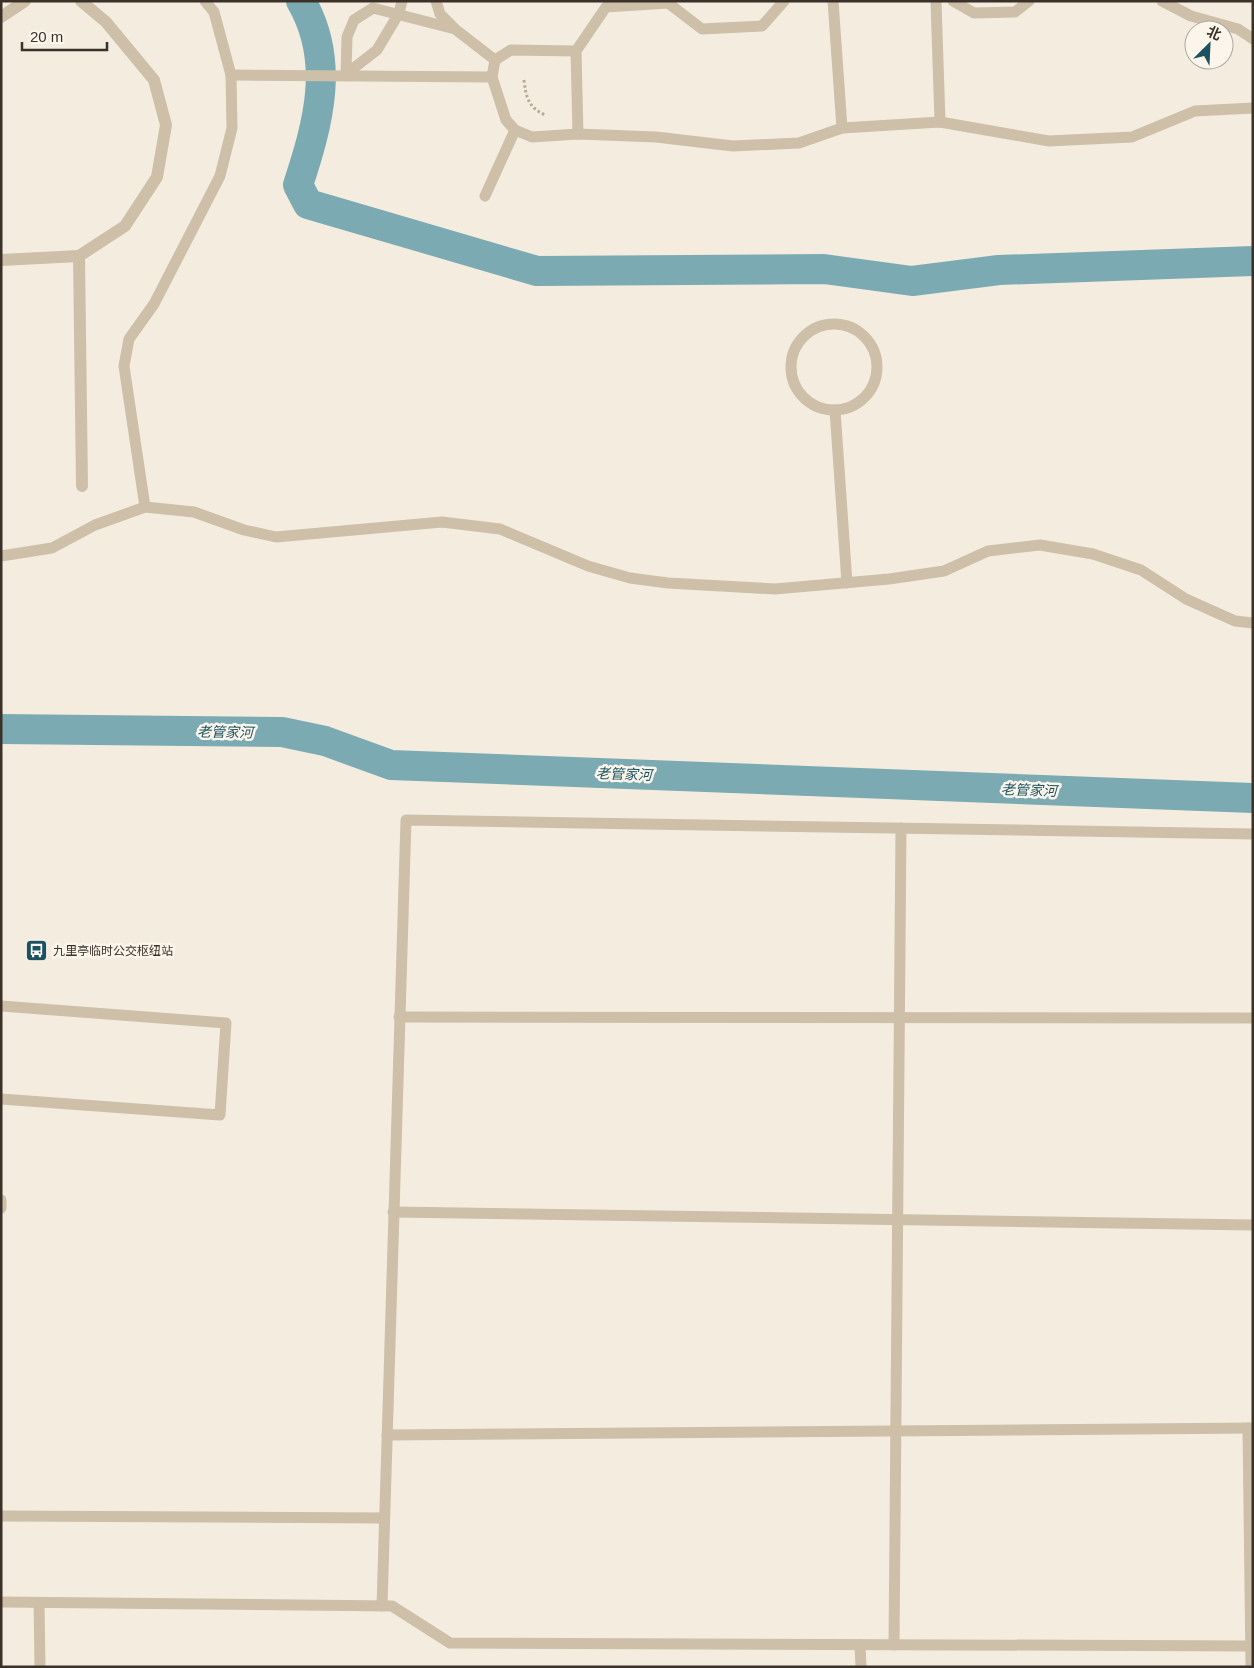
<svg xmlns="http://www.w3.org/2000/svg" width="1254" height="1668" font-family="Helvetica,'Noto Sans SC',sans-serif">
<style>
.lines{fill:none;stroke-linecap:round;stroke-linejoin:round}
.canal{stroke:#7caab3;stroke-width:30}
.path{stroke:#baa993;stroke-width:3;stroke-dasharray:2.5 2.5;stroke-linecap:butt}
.service{stroke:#cebfa9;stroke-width:11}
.pedestrian{stroke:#cebfa9;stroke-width:12}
.labels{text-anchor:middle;stroke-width:5;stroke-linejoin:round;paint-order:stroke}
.poi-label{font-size:12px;fill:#3b3129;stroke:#fbf6ec;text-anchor:start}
.water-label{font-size:14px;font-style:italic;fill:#1c525f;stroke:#fbf6ec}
</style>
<rect width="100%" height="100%" fill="#f4eddf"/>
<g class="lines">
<g class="canal">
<path d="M301 1C336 61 318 124 298 185L308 204 537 271 824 269 912 281 999 270 1253 261"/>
<polyline points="1,729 282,732 325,741 391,765 1253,798"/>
</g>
<path class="path" d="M524 80C526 97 528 107 545 115"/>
<g class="service">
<polyline points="436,1 440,14 454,28"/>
<polyline points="784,1 762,26 702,29 668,3 606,7 576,51 511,50 495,60 492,77 506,120 515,130 532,137 578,134 656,137 733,146 799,143 842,128 940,122 1049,141 1132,137 1195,111 1253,108"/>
<polyline points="833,1 842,128"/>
<polyline points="936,1 940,122"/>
<polyline points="953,1 974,13 1015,12 1029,1"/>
<polyline points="1162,1 1191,16 1238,29 1253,39"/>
<polyline points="576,51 578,134"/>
<polyline points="346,74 347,37 354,20 373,8 455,29 495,60"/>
<polyline points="346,74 377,50 399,13 402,1"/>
<polyline points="231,75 492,77"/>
<polyline points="485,196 515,130"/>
<circle cx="834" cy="367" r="43"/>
<polyline points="835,410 847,583"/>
<polyline points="145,507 124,366 129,339 154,304 220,176 232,128 231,75 214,12 205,1"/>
<polyline points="1,556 52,548 95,525 145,507 194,512 244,530 276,537 442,522 500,529 588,566 630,578 668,583 775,589 889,579 944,571 988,551 1040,545 1093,554 1141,570 1186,599 1235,621 1253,623"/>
<polyline points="1,1006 226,1023 220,1115 1,1099"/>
<polyline points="399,1017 1253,1018"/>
<polyline points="1,1200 1,1208"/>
<polyline points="393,1212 1253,1225"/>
<polyline points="1248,1428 1251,1667"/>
<polyline points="387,1435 1253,1428"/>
<polyline points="1,1516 384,1518"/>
<polyline points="1,1602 392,1606 450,1643 1251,1646"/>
<polyline points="39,1603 40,1667"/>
<polyline points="382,1606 406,820 1253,834"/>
<polyline points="860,1645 861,1667"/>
<polyline points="894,1645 901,828"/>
</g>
<g class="pedestrian">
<polyline points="81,1 106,22 154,80 166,125 157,177 125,226 79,256 82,486"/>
<polyline points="1,17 25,1"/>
<polyline points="1,260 79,256"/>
</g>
</g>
<defs>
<symbol id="bus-square" viewBox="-11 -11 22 22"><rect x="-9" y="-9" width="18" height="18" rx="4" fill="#1c525f" stroke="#fbf6ec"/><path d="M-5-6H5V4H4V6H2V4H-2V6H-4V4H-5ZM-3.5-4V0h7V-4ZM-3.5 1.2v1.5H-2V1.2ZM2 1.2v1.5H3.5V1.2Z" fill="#fff"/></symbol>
</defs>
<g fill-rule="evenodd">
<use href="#bus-square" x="24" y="938" width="25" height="25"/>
</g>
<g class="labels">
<g class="poi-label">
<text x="53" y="955">九里亭临时公交枢纽站</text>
</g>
<g class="water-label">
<text transform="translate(225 732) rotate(1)" y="5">老管家河</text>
<text transform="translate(624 774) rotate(2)" y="5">老管家河</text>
<text transform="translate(1029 790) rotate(2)" y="5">老管家河</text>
</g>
</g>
<rect width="1254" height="1668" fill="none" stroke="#3b3129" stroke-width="5"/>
<g transform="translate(1209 45) rotate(24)"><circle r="24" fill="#fbf6ec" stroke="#aea79e"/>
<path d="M0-4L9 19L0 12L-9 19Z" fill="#1c525f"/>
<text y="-8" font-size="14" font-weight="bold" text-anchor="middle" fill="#3b3129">北</text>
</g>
<path d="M22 42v8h85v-8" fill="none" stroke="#3b3129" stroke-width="2.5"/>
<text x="30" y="42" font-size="15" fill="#3b3129" stroke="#fbf6ec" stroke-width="4" paint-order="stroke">20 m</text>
</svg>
